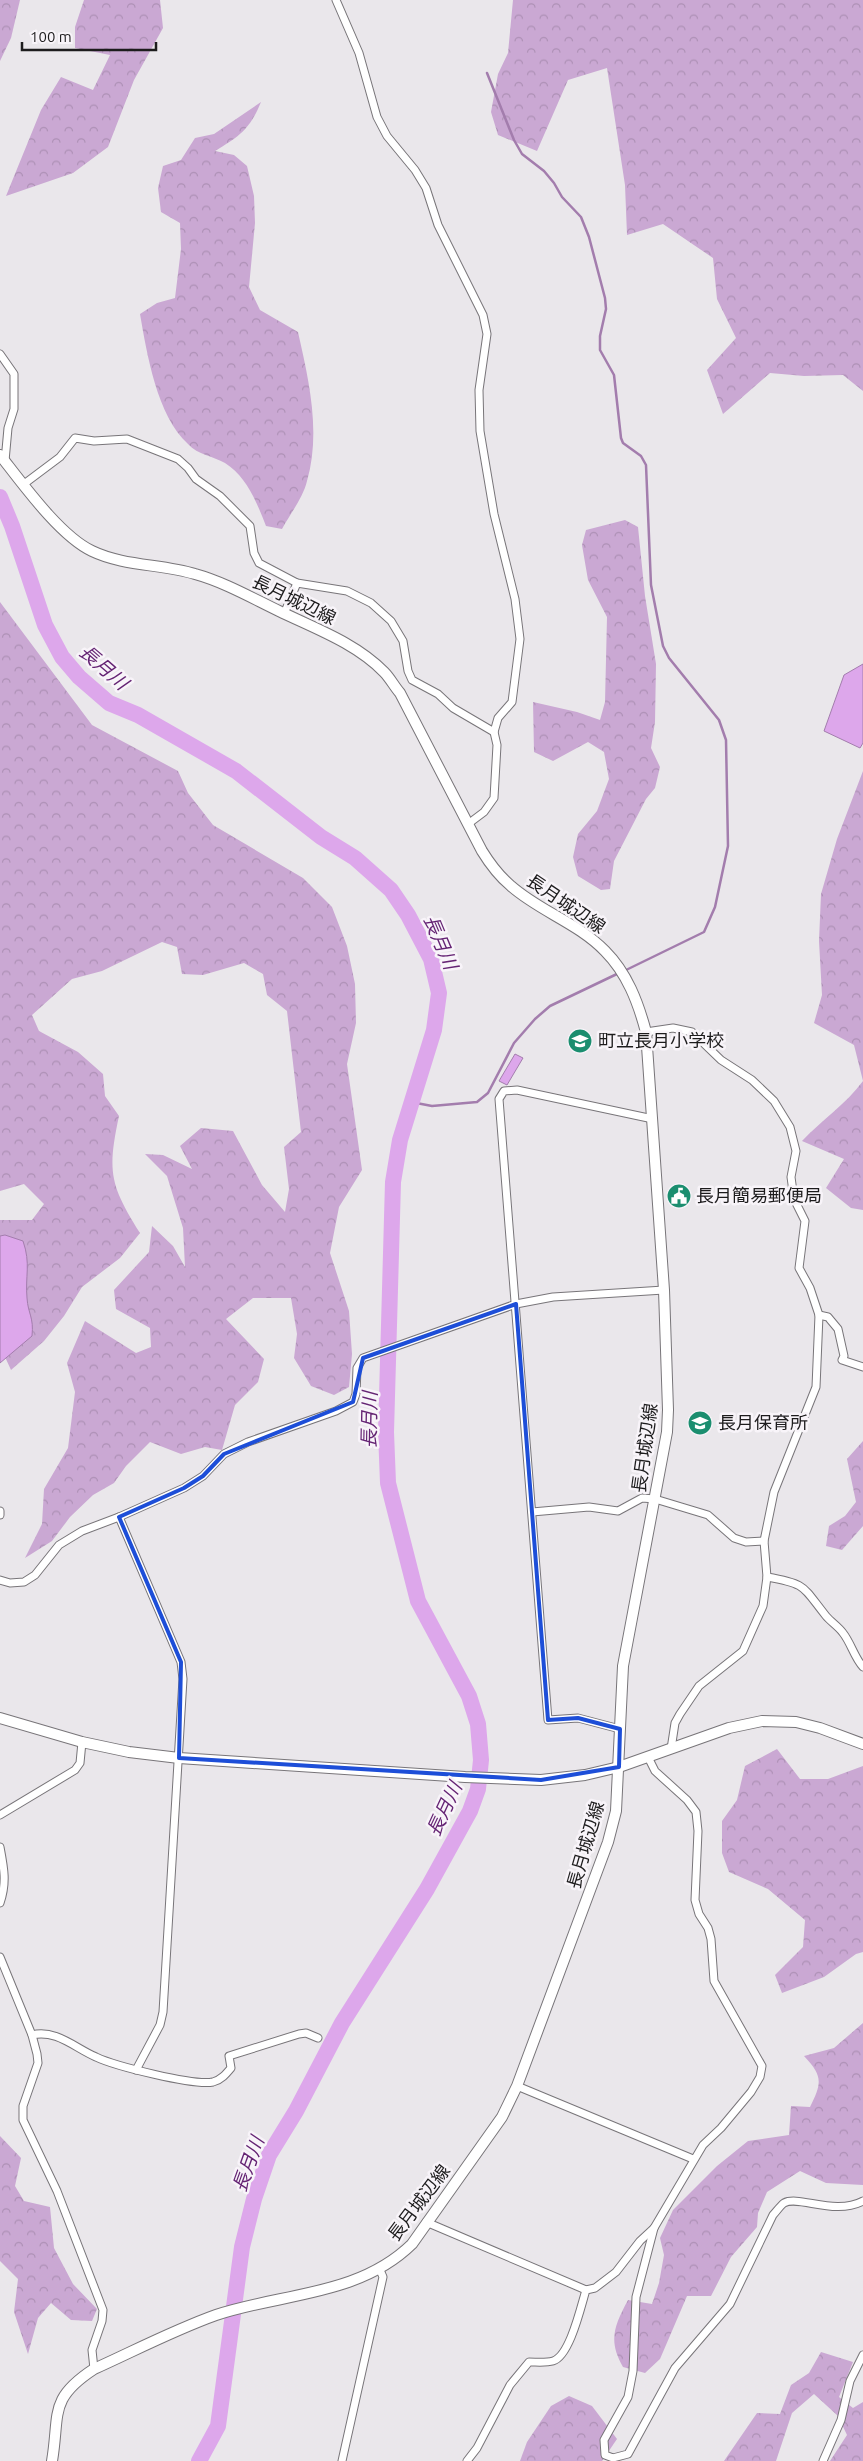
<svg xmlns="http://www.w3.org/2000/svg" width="863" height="2461" font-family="Ubuntu,'Noto Sans JP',sans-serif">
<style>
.forest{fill:url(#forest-crowns)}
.water{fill:#dda7eb;stroke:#a37dad}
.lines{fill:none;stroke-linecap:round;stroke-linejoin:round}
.stream{stroke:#a37dad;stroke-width:2.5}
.river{stroke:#dda7eb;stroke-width:16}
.street-casing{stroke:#787579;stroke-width:9}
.secondary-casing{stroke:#787579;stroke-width:12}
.street{stroke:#fff;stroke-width:7}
.secondary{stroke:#fff;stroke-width:10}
.marked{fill:none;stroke:#1d4ed8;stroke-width:4;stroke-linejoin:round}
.labels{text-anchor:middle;stroke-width:5;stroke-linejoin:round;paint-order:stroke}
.street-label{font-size:18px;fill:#1d1c1d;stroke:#f8f4f9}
.poi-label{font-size:18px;fill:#1d1c1d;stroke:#f8f4f9;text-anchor:start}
.water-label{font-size:19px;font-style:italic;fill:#652474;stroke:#f8f4f9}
</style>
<defs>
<pattern id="forest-crowns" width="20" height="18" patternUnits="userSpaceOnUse" patternTransform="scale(1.25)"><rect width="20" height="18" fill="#caa8d3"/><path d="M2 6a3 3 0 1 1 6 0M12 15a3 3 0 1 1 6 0" fill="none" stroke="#ad90b5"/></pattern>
</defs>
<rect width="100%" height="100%" fill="#eae7eb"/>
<g class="forest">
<polygon points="0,0 20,0 11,38 0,61"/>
<polygon points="84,0 160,0 163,28 134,80 108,147 73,173 6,196 41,110 61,77 93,90 110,55 75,48 75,27"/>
<polygon points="513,0 863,0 863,391 843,375 804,376 770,373 723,414 707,370 736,338 717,299 713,258 663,224 627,235 625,185 607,68 568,80 537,151 498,135 491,112 498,74 508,53"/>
<path d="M261 102C250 129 240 136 215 151L234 155 247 166 254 196 255 223 249 287 260 310 298 332C309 381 321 432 307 481 303 498 290 514 282 529L266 526C257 503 247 477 225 463 213 456 198 455 188 444 157 416 147 354 140 314L157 303 175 298 181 249 180 223 161 212 158 188 163 166 181 160 195 138 214 134Z"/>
<polygon points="625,520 638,527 645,596 656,664 655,722 651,748 660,767 655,788 646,799 614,861 610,889 601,890 578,876 573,857 578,834 597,811 609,779 604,752 588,742 553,761 534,752 533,702 577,712 600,720 605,702 607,617 588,580 582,545 586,530"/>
<path d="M0 602 92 725 178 771 188 793 213 825 303 878 332 907 347 946 355 984 356 1023 347 1064 362 1170 339 1207 330 1253 349 1311 352 1354 349 1387 334 1395 311 1386 294 1358 297 1334 291 1298H253L226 1319 264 1359 258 1382 235 1405 222 1450 205 1447 181 1454 150 1442 126 1466 114 1483 93 1495 70 1517 52 1541 25 1558 42 1524 44 1489 68 1448 75 1392 67 1363 85 1321 136 1353 151 1347 150 1328 116 1309 114 1290 149 1252 152 1226 173 1246 185 1267 183 1228 167 1176 145 1154 163 1155 192 1169 180 1146 201 1128 233 1131 262 1185 285 1212 289 1189 284 1147 301 1132 287 1011 267 995 263 974 244 963 203 975 182 974 177 947 162 942 102 971 72 979 32 1015 39 1031 78 1052 103 1074 105 1096 119 1116C107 1172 110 1185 140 1233L120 1258 82 1287 64 1316 44 1341 11 1370 0 1346V1220H32L44 1204 24 1184 0 1191Z"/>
<polygon points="863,771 863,1081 854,1045 814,1023 822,995 819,941 821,894 837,839"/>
<path d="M863 1081V1210L851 1208 826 1188 844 1159 802 1141C822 1120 846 1104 863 1081Z"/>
<polygon points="863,1441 863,1526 842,1550 826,1546 829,1526 845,1516 856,1502 847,1459"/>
<polygon points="777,1749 800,1779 828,1779 863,1766 863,1952 856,1954 824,1977 782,1993 775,1975 803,1947 805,1920 768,1889 729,1872 722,1853 722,1821 737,1800 745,1766"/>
<path d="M863 2023V2185L826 2183 800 2171 767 2192 758 2213 757 2227 731 2257 711 2296H687L660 2359 645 2373 623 2367C608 2341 614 2326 628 2300L652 2304 659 2283 664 2255 660 2238 673 2210 717 2166 748 2141 789 2135 791 2106 810 2107C822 2083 823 2076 804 2056L834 2048Z"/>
<polygon points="0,2136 21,2158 15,2186 24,2201 50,2207 54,2248 73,2284 97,2309 92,2321 71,2320 51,2303 38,2318 28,2354 14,2312 18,2279 0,2261"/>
<polygon points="821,2352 853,2362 839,2397 853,2408 863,2402 863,2461 830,2461 847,2435 838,2416 814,2394 792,2413 776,2461 724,2461 757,2413 780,2414 791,2385 809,2373"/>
<polygon points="569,2396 592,2406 617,2439 602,2461 520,2461 527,2442 551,2406"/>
</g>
<g class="water">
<polygon points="863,664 863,743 860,748 824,731 844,675"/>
<polygon points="515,1054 523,1058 507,1085 499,1081"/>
<path d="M5 1235 23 1241C31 1264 25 1276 27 1298 28 1314 34 1317 32 1336L0 1363V1236Z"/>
</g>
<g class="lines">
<g class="stream">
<polyline points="487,73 514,140 522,154 544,171 554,183 562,197 581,217 589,237 605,298 606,309 600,336 600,350 614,375 621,438 623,443 641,456 646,465 651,585 663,646 669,658 719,720 726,740 728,846 715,907 704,932 624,971"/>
<polyline points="411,1102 432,1106 477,1102 488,1093 514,1043 535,1019 550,1006 619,973"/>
</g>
<polyline class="river" points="0,497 12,526 45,625 62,657 79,677 109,703 138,715 236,771 321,837 355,858 391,890 408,915 431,959 439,993 434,1030 400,1140 393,1182 386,1432 388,1483 418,1601 469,1696 478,1724 481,1760 478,1789 470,1811 427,1889 342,2023 296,2111 269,2155 254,2199 242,2247 218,2426 199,2461"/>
<defs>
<g id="street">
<polyline points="336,0 359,53 377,117 387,136 415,170 426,188 438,225 483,315 487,334 479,390 480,431 494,514 515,599 520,639 512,702 498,718 494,732 497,745 494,798 484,812 468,824"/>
<polyline points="0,354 14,374 14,409 8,428 5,461"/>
<polyline points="24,484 60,457 75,438 94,441 127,439 178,459 188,468 196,479 220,496 250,526 254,553 259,563 297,583 347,591 371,603 391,621 403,641 408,671 412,680 438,694 453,708 494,732"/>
<polyline points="284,614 297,583"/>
<polyline points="646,1032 673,1028 692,1032 721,1060 752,1080 774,1101 790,1127 796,1151 791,1177 794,1199 805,1221 799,1268 810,1288 819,1315 816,1387 774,1492 764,1541 767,1577 763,1606 743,1651 699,1686 680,1714 675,1723 671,1749"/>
<polyline points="819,1315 828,1317 838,1329 844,1356 842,1360 863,1367"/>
<polyline points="0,1511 0,1515"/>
<polyline points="532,1512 589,1507 618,1511 642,1498 655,1499 708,1515 734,1538 746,1542 764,1541"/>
<polyline points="119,1517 181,1662 183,1679 163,2012 160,2025 136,2070"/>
<path d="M767 1577C807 1584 802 1586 826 1616 831 1622 839 1627 843 1633 851 1643 854 1657 863 1667"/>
<polyline points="0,1580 10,1583 24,1582 35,1575 59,1545 82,1531 119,1517 184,1488 203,1476 224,1454 248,1442 336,1411 353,1402 356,1394 357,1368 363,1358 516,1304 553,1297 664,1290"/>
<polyline points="620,1729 578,1718 548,1720 499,1099 504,1091 517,1090 653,1119"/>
<polyline points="0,1815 75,1770 80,1763 82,1742"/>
<path d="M0 1847C4 1868 7 1883 0 1903"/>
<polyline points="0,1957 32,2035 37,2054 38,2063 23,2106 23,2120 57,2191 103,2310 102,2321 92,2350 94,2369"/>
<path d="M32 2035C56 2029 75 2048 96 2057 115 2066 194 2086 213 2082 221 2080 226 2074 231 2068L229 2056 299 2034 306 2033 318 2038"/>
<polyline points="517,2086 693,2159"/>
<polyline points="426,2222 586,2290"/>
<path d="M654 2228 636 2297 633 2371 628 2397 604 2440 605 2455 613 2458 628 2454 675 2368 730 2304 773 2215C776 2212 780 2206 784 2203 799 2195 835 2216 863 2201"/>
<polyline points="342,2461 383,2277 380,2270"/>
<path d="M467 2461 477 2448 510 2385 529 2362C537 2362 546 2363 553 2361 570 2356 581 2306 586 2290L595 2288 616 2272 640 2241 654 2228 703 2145 721 2128 751 2092 760 2077 762 2066 714 1981 711 1939 708 1928 699 1914 695 1900 698 1831 696 1812 687 1800 655 1771 648 1757"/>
<polyline points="823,2461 841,2420 850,2381 863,2355"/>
</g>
<g id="secondary">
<path d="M0 455C22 483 60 536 92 551 123 566 162 564 195 574 224 582 252 598 279 611 314 628 356 643 384 672 390 678 394 686 400 693L482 851C490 864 499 876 511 886 539 911 578 923 605 951 627 973 638 1002 646 1032L664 1290 668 1410 667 1432 623 1666 616 1811 608 1842 517 2086 502 2117 412 2244C359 2296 282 2293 216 2315 174 2330 134 2351 94 2369 48 2399 60 2414 52 2461"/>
<polyline points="0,1718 82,1742 129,1752 179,1758 465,1777 541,1780 585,1775 619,1767 729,1728 762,1721 796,1722 820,1728 863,1744"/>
</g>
</defs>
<use href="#street" class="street-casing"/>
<use href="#secondary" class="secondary-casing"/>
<use href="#street" class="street"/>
<use href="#secondary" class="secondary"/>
</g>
<path class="marked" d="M516 1304 548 1720 578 1718 620 1729 619 1767 541 1780 179 1758 181 1662 119 1517 184 1488 203 1476 224 1454 353 1402 363 1358Z"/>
<defs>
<symbol id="school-disc" viewBox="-11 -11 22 22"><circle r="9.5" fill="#1b8e6f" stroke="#f8f4f9"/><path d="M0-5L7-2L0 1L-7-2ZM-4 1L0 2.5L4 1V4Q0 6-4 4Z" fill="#fff"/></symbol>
<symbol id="civic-disc" viewBox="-11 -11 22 22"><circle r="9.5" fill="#1b8e6f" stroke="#f8f4f9"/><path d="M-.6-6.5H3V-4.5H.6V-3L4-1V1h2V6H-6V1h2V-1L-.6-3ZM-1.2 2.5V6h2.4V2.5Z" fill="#fff"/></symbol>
</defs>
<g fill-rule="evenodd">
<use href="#school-disc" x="566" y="1027" width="28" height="28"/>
<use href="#civic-disc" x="665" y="1182" width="28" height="28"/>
<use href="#school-disc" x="686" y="1409" width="28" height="28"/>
</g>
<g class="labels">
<g class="street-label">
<text transform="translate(294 600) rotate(26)" y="6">長月城辺線</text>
<text transform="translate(566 904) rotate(34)" y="6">長月城辺線</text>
<text transform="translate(645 1448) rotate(-82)" y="6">長月城辺線</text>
<text transform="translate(586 1845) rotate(-74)" y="6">長月城辺線</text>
<text transform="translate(419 2203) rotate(-53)" y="6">長月城辺線</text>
</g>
<g class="poi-label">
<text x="598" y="1047">町立長月小学校</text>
<text x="696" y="1202">長月簡易郵便局</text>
<text x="718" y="1429">長月保育所</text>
</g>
<g class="water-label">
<text transform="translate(104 667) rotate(41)" y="7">長月川</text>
<text transform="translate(441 942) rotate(67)" y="7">長月川</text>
<text transform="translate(369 1420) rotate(-89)" y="7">長月川</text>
<text transform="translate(444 1809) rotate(-65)" y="7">長月川</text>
<text transform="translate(248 2164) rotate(-70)" y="7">長月川</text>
</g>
</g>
<path d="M22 42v8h134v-8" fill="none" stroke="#1d1c1d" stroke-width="2.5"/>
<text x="30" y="42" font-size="15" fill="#1d1c1d" stroke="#f8f4f9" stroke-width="4" paint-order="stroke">100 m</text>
</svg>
